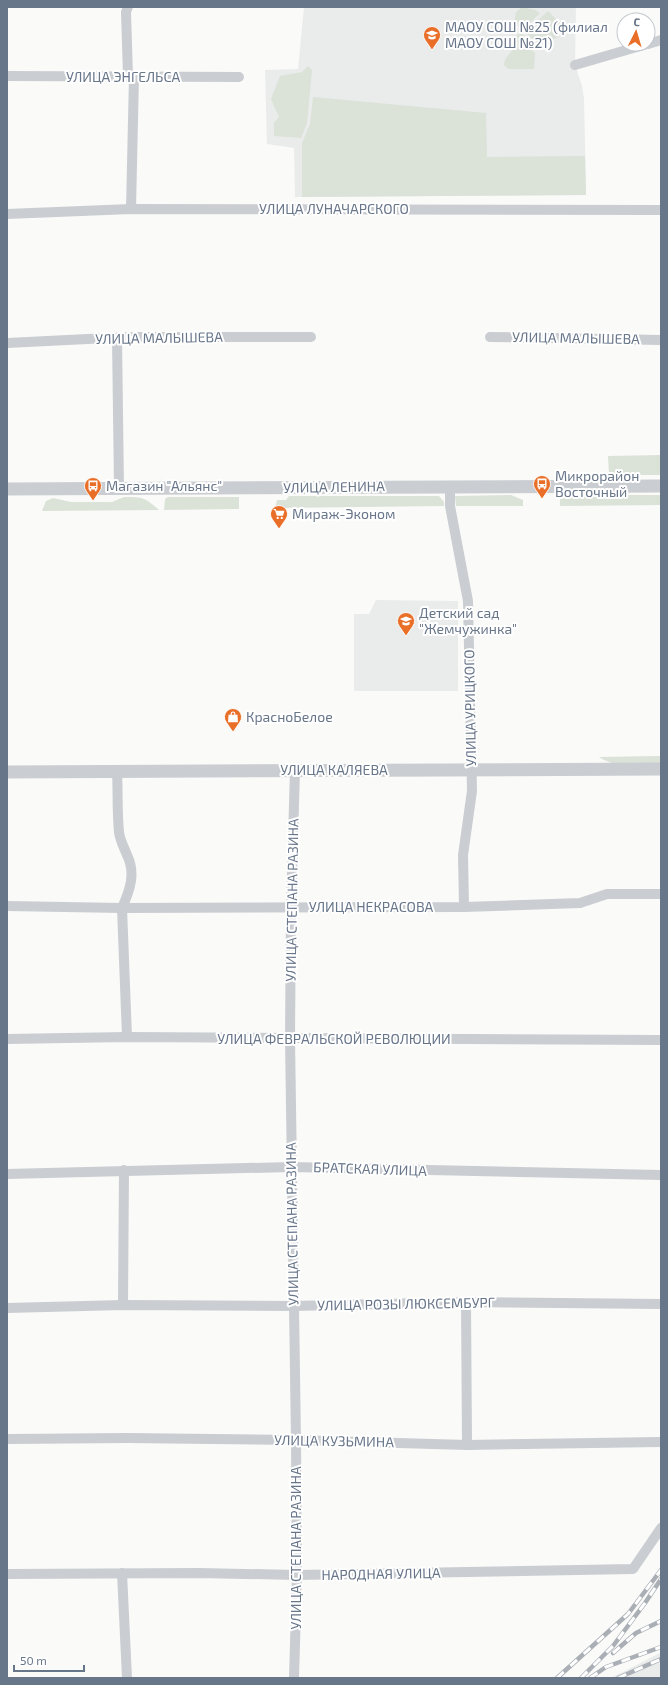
<svg xmlns="http://www.w3.org/2000/svg" width="668" height="1685" font-family="'Exo 2',sans-serif">
<style>
.built{fill:#eaeceb}
.green{fill:#dbe2d8}
.lines{fill:none;stroke-linecap:round;stroke-linejoin:round}
.minor{stroke:#cacdd1;stroke-width:10}
.tertiary{stroke:#cacdd1;stroke-width:13}
.rail-casing{stroke:#aaafb6;stroke-width:4.5}
.rail{stroke:#fff;stroke-width:3;stroke-dasharray:9;stroke-linecap:butt}
.labels{text-anchor:middle;stroke-width:4;stroke-linejoin:round;paint-order:stroke}
.poi-label{font-size:14px;fill:#68768a;stroke:#fff;text-anchor:start}
.street-label{font-size:14px;fill:#68768a;stroke:#fff}
</style>
<rect width="100%" height="100%" fill="#fafaf8"/>
<g class="built">
<polygon points="304,7 576,7 575,65 582,86 584,98 586,195 295,197 294,148 267,144 265,70 298,69"/>
<polygon points="376,600 458,601 458,691 354,691 354,614 369,614"/>
<polygon points="661,1653 661,1678 611,1678 658,1654"/>
</g>
<g class="green">
<polygon points="522,7 535,10 540,13 523,30 514,23 516,12"/>
<polygon points="548,11 561,24 559,37 537,44 526,32"/>
<path d="M518 34H522L530 42 527 46 535 53 534 69H508L504 65C505 56 509 56 512 50 514 42 512 40 518 34Z"/>
<polygon points="308,66 312,70 307,123 301,138 274,136 274,123 279,117 271,99 280,76 302,72"/>
<polygon points="313,97 486,113 487,157 585,156 586,195 302,197 302,143 310,124"/>
<polygon points="661,455 661,475 609,475 608,456"/>
<polygon points="511,495 523,500 523,506 456,506 455,496"/>
<polygon points="570,495 661,495 661,505 560,506 560,499"/>
<polygon points="289,496 439,496 444,502 444,506 275,508 277,500 286,500"/>
<path d="M124 497C143 497 144 497 159 510L42 511 46 501 53 498 71 502H112Z"/>
<polygon points="168,497 239,497 239,509 164,510 165,499"/>
<path d="M661 756V765C640 765 617 769 599 757Z"/>
</g>
<g class="lines">
<g class="minor">
<polyline points="128,7 126,12 128,76"/>
<polyline points="648,44 661,40"/>
<polyline points="575,65 647,44"/>
<polyline points="7,76 239,77"/>
<polyline points="131,209 134,76"/>
<polyline points="7,214 131,209 661,210"/>
<polyline points="490,337 661,340"/>
<polyline points="117,338 119,489"/>
<polyline points="7,343 128,337 311,337"/>
<polyline points="450,486 450,506 468,601 472,791 463,855 464,907"/>
<path d="M117 771C118 791 117 812 119 832 120 841 124 847 127 855 136 873 130 890 122 908L127 1037"/>
<polyline points="7,906 122,908 464,907 580,903 607,894 661,894"/>
<polyline points="7,1039 127,1037 661,1040"/>
<polyline points="7,1174 291,1167 661,1175"/>
<polyline points="466,1302 467,1445"/>
<polyline points="123,1305 124,1170"/>
<polyline points="7,1308 123,1305 293,1306 466,1302 661,1304"/>
<polyline points="7,1439 127,1438 296,1440 467,1445 661,1442"/>
<polyline points="122,1573 127,1678"/>
<polyline points="7,1574 199,1573 297,1575 633,1569 661,1528"/>
<polyline points="294,1678 297,1575 296,1440 290,1039 291,907 295,770"/>
</g>
<g class="tertiary">
<polyline points="7,489 661,486"/>
<polyline points="7,772 661,769"/>
</g>
<defs>
<g id="rail">
<polyline points="613,1653 636,1633 661,1621"/>
<polyline points="557,1678 628,1614 661,1570"/>
<polyline points="581,1678 613,1646 645,1603 661,1579"/>
<polyline points="590,1678 606,1667 661,1647"/>
<polyline points="618,1678 661,1659"/>
</g>
</defs>
<use href="#rail" class="rail-casing"/>
<use href="#rail" class="rail"/>
</g>
<defs>
<symbol id="school-pin" viewBox="-11 -11 22 30"><path d="M0 17L-7.5 6A9.5 9.5 0 1 1 7.5 6Z" fill="#e96e28" stroke="#fff"/><path d="M0-5L7-2L0 1L-7-2ZM-4 1L0 2.5L4 1V4Q0 6-4 4Z" fill="#fff"/></symbol>
<symbol id="bus-pin" viewBox="-11 -11 22 30"><path d="M0 17L-7.5 6A9.5 9.5 0 1 1 7.5 6Z" fill="#e96e28" stroke="#fff"/><path d="M-5-6H5V4H4V6H2V4H-2V6H-4V4H-5ZM-3.5-4V0h7V-4ZM-3.5 1.2v1.5H-2V1.2ZM2 1.2v1.5H3.5V1.2Z" fill="#fff"/></symbol>
<symbol id="supermarket-pin" viewBox="-11 -11 22 30"><path d="M0 17L-7.5 6A9.5 9.5 0 1 1 7.5 6Z" fill="#e96e28" stroke="#fff"/><path d="M-6-5.5h2.5l.6 2H6L4.5 2H-2.5L-4.4-4H-6ZM-1.5 3.2a1.3 1.3 0 1 0 .1 0ZM3 3.2a1.3 1.3 0 1 0 .1 0Z" fill="#fff"/></symbol>
<symbol id="shop-pin" viewBox="-11 -11 22 30"><path d="M0 17L-7.5 6A9.5 9.5 0 1 1 7.5 6Z" fill="#e96e28" stroke="#fff"/><path d="M-5-2.5h2.3a2.7 3.5 0 0 1 5.4 0H5L5.5 6h-11ZM-1.5-2.5h3a1.5 2.3 0 0 0-3 0Z" fill="#fff"/></symbol>
</defs>
<g fill-rule="evenodd">
<use href="#school-pin" x="422" y="25" width="20" height="27"/>
<use href="#bus-pin" x="532" y="474" width="20" height="27"/>
<use href="#bus-pin" x="83" y="476" width="20" height="27"/>
<use href="#supermarket-pin" x="269" y="504" width="20" height="27"/>
<use href="#school-pin" x="396" y="611" width="20" height="27"/>
<use href="#shop-pin" x="223" y="707" width="20" height="27"/>
</g>
<g class="labels">
<g class="poi-label">
<text x="445" y="32">МАОУ СОШ №25 (филиал<tspan x="445" dy="16">МАОУ СОШ №21)</tspan></text>
<text x="555" y="481">Микрорайон<tspan x="555" dy="16">Восточный</tspan></text>
<text x="106" y="491">Магазин "Альянс"</text>
<text x="292" y="519">Мираж-Эконом</text>
<text x="419" y="618">Детский сад<tspan x="419" dy="16">"Жемчужинка"</tspan></text>
<text x="246" y="722">КрасноБелое</text>
</g>
<g class="street-label">
<text x="123" y="82">УЛИЦА ЭНГЕЛЬСА</text>
<text x="334" y="214">УЛИЦА ЛУНАЧАРСКОГО</text>
<text transform="translate(159 338) rotate(-1)" y="5">УЛИЦА МАЛЫШЕВА</text>
<text transform="translate(576 338) rotate(1)" y="5">УЛИЦА МАЛЫШЕВА</text>
<text transform="translate(334 487) rotate(-1)" y="5">УЛИЦА ЛЕНИНА</text>
<text transform="translate(470 708) rotate(-91)" y="5">УЛИЦА УРИЦКОГО</text>
<text x="334" y="775">УЛИЦА КАЛЯЕВА</text>
<text transform="translate(292 900) rotate(-89)" y="5">УЛИЦА СТЕПАНА РАЗИНА</text>
<text x="371" y="912">УЛИЦА НЕКРАСОВА</text>
<text x="334" y="1044">УЛИЦА ФЕВРАЛЬСКОЙ РЕВОЛЮЦИИ</text>
<text transform="translate(370 1169) rotate(2)" y="5">БРАТСКАЯ УЛИЦА</text>
<text transform="translate(292 1224) rotate(-91)" y="5">УЛИЦА СТЕПАНА РАЗИНА</text>
<text transform="translate(406 1304) rotate(-1)" y="5">УЛИЦА РОЗЫ ЛЮКСЕМБУРГ</text>
<text transform="translate(334 1441) rotate(1)" y="5">УЛИЦА КУЗЬМИНА</text>
<text transform="translate(296 1548) rotate(-90)" y="5">УЛИЦА СТЕПАНА РАЗИНА</text>
<text transform="translate(381 1574) rotate(-1)" y="5">НАРОДНАЯ УЛИЦА</text>
</g>
</g>
<rect width="668" height="1685" fill="none" stroke="#68768a" stroke-width="16"/>
<g transform="translate(636 32) rotate(5)"><circle r="19" fill="#ffffff" stroke="#c3c8d0"/>
<path d="M0-3L7 15L0 10L-7 15Z" fill="#e96e28"/>
<text y="-6" font-size="11" font-weight="bold" text-anchor="middle" fill="#68768a">С</text>
</g>
<path d="M14 1665v6h70v-6" fill="none" stroke="#68768a" stroke-width="2"/>
<text x="20" y="1665" font-size="12" fill="#68768a" stroke="#ffffff" stroke-width="3" paint-order="stroke">50 m</text>
</svg>
